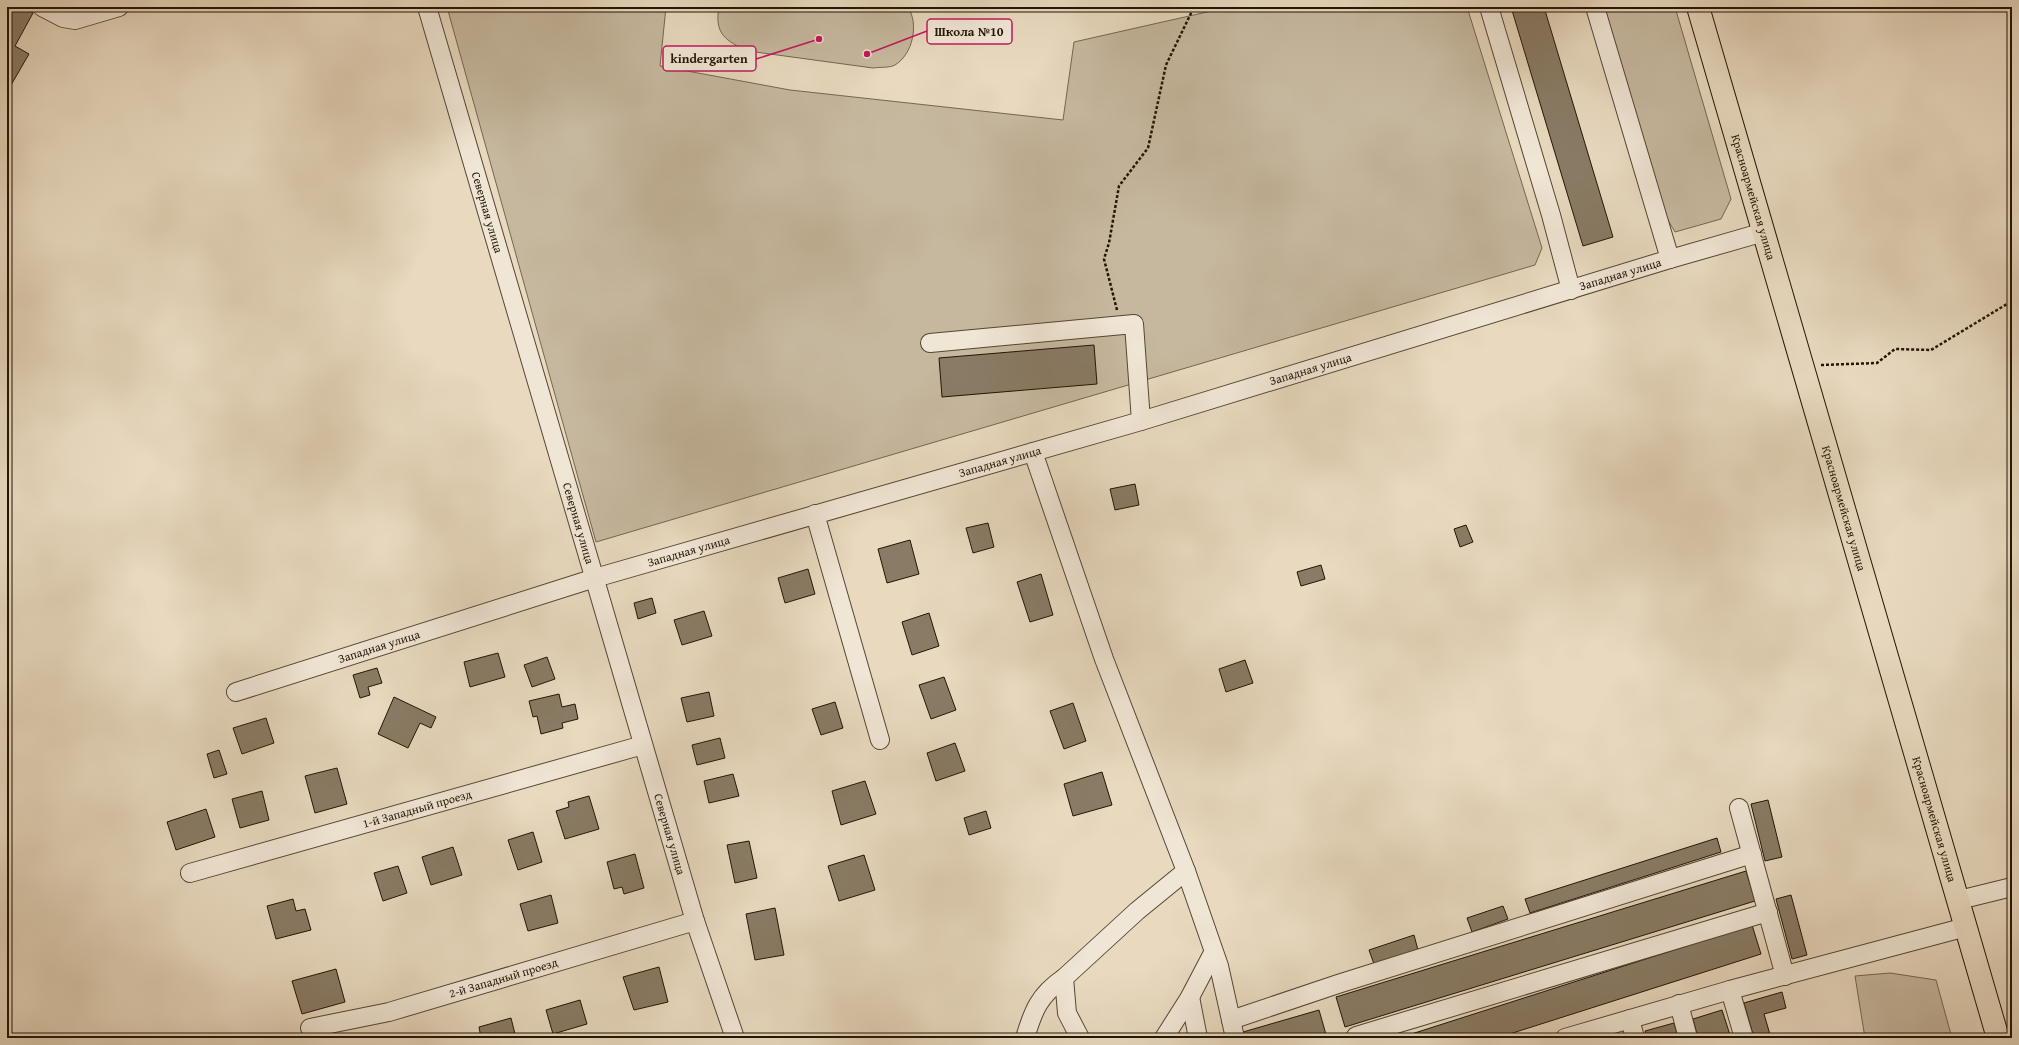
<svg xmlns="http://www.w3.org/2000/svg" width="2019" height="1045" font-family="'Gentium Book Plus',serif">
<style>
.green{fill:#c6b89f;stroke:#746652}
.building{fill:#897b65;stroke:#221504}
.lines{fill:none;stroke-linecap:round;stroke-linejoin:round}
.minor-casing{stroke:#544633;stroke-width:20}
.major-casing{stroke:#221504;stroke-width:24}
.path{stroke:#221504;stroke-width:2.5;stroke-dasharray:3 2;stroke-linecap:butt}
.minor{stroke:#f0e6d5;stroke-width:18}
.major{stroke:#e8d9bf;stroke-width:22}
.labels{text-anchor:middle;stroke-width:3.5;stroke-linejoin:round;paint-order:stroke}
.street-label{font-size:12px;fill:#221504;stroke:#f0e6d5}
.leader{fill:none;stroke:#c2185b;stroke-width:1.5}
.callout-dot{fill:#c2185b;stroke:#f0e6d5;stroke-width:1.5}
.callout{fill:#f0e6d5;stroke:#c2185b;stroke-width:1.5}
.callout-label{font-size:13px;text-anchor:middle;font-weight:bold;fill:#221504}
</style>
<rect width="100%" height="100%" fill="#e8d9bf"/>
<filter id="stains"><feTurbulence type="fractalNoise" baseFrequency=".005" numOctaves="4"/><feColorMatrix values="0 0 0 0 .2 0 0 0 0 .09 0 0 0 0 .02 0 0 0 .5 -.17"/></filter>
<radialGradient id="worn" r=".72"><stop offset=".6" stop-color="#630" stop-opacity="0"/><stop offset="1" stop-color="#630" stop-opacity=".3"/></radialGradient>
<g class="green">
<polygon points="447,7 666,7 660,66 790,90 1063,120 1074,42 1229,7 1467,7 1542,248 1535,265 596,542"/>
<path d="M719 7H908C919 24 913 54 895 65 890 68 879 67 873 68L748 51C726 41 714 34 719 7Z"/>
<polygon points="1603,7 1675,7 1731,199 1721,219 1675,232 1665,215"/>
<polygon points="1890,973 1936,980 1952,1038 1865,1038 1855,976"/>
</g>
<g class="building">
<polygon points="7,7 22,7 33,13 15,46 29,54 7,92"/>
<polygon points="1511,7 1544,7 1613,237 1583,246"/>
<polygon points="1094,345 1097,384 942,397 939,358"/>
<polygon points="1135,484 1139,505 1115,510 1110,489"/>
<polygon points="988,523 994,547 973,553 966,528"/>
<polygon points="1466,525 1473,542 1460,547 1454,529"/>
<polygon points="910,540 919,574 887,583 878,549"/>
<polygon points="1321,565 1325,579 1301,586 1297,572"/>
<polygon points="808,569 815,594 785,603 778,578"/>
<polygon points="1041,574 1053,615 1030,622 1017,582"/>
<polygon points="652,598 656,613 638,619 634,603"/>
<polygon points="704,611 712,636 682,645 674,620"/>
<polygon points="929,613 939,646 912,655 902,622"/>
<polygon points="498,653 505,677 470,687 464,662"/>
<polygon points="547,657 555,679 532,687 524,665"/>
<polygon points="1245,660 1253,683 1226,692 1219,669"/>
<polygon points="377,668 382,683 368,687 370,695 360,698 353,675"/>
<polygon points="944,677 956,710 931,719 919,685"/>
<polygon points="709,692 714,716 687,722 681,698"/>
<polygon points="559,694 562,707 575,704 578,719 562,723 563,728 541,734 537,716 533,717 529,701"/>
<polygon points="394,697 436,717 431,728 420,723 408,748 378,734"/>
<polygon points="835,702 843,728 821,735 812,709"/>
<polygon points="1073,703 1086,741 1064,749 1050,711"/>
<polygon points="266,718 274,743 242,754 233,728"/>
<polygon points="720,738 725,758 697,765 692,745"/>
<polygon points="955,743 965,771 936,781 927,753"/>
<polygon points="219,750 227,774 214,778 207,754"/>
<polygon points="337,768 347,804 315,813 305,776"/>
<polygon points="1102,772 1112,805 1073,816 1064,784"/>
<polygon points="733,774 739,796 709,803 704,781"/>
<polygon points="865,781 876,814 841,825 832,791"/>
<polygon points="262,791 269,820 240,828 232,799"/>
<polygon points="589,796 599,829 565,839 556,811 569,807 568,802"/>
<polygon points="1768,800 1782,857 1765,861 1751,804"/>
<polygon points="206,809 215,837 176,850 167,822"/>
<polygon points="986,811 991,828 969,835 964,818"/>
<polygon points="533,832 542,862 518,870 508,840"/>
<polygon points="1717,838 1721,852 1530,913 1525,899"/>
<polygon points="749,841 757,878 735,883 727,845"/>
<polygon points="453,847 462,875 431,885 422,857"/>
<polygon points="635,854 644,888 624,894 622,887 614,889 607,862"/>
<polygon points="864,855 875,890 839,901 828,866"/>
<polygon points="398,866 407,893 383,901 374,873"/>
<polygon points="1746,871 1755,901 1345,1027 1336,997"/>
<polygon points="551,895 558,923 528,931 520,904"/>
<polygon points="1791,895 1807,955 1792,959 1776,899"/>
<polygon points="293,899 296,911 305,909 311,930 276,939 267,906"/>
<polygon points="1503,906 1508,919 1472,932 1467,918"/>
<polygon points="775,908 784,955 755,960 746,914"/>
<polygon points="1752,925 1761,954 1497,1038 1399,1038"/>
<polygon points="1414,935 1418,950 1374,964 1369,950"/>
<polygon points="659,967 668,1002 634,1010 623,977"/>
<polygon points="336,969 345,1002 302,1014 292,981"/>
<polygon points="1782,992 1786,1008 1764,1014 1771,1038 1754,1038 1744,1003"/>
<polygon points="580,1000 587,1024 553,1034 546,1010"/>
<polygon points="1319,1010 1327,1038 1244,1038 1243,1032"/>
<polygon points="1722,1010 1731,1038 1698,1038 1693,1019"/>
<polygon points="511,1018 516,1038 481,1038 479,1027"/>
<polygon points="1674,1023 1678,1038 1647,1038 1645,1031"/>
</g>
<g class="lines">
<defs>
<g id="minor">
<polyline points="42,7 63,18 75,20 119,7"/>
<path id="s1" d="M427 7 695 921 735 1038"/>
<polyline points="1489,7 1551,215 1571,290"/>
<polyline points="1595,7 1670,259"/>
<polyline points="930,343 1134,324 1141,421"/>
<polyline points="1033,452 1104,659 1186,871 1219,966 1235,1038"/>
<polyline points="815,514 880,740"/>
<path id="s2" d="M236 692 595 578 1141 421 1670 259 1764 232"/>
<polyline points="1739,808 1785,976"/>
<path id="s3" d="M190 873 643 745"/>
<polyline points="1959,900 2012,887"/>
<polyline points="1064,978 1067,1013 1080,1038"/>
<polyline points="1730,990 1744,1038"/>
<polyline points="1190,997 1198,1038"/>
<polyline points="1679,1004 1688,1038"/>
<polyline points="1630,1019 1635,1038"/>
<polyline points="1231,1020 1338,984 1752,854"/>
<path id="s4" d="M310 1028 389 1012 695 921"/>
<polyline points="1356,1036 1768,912"/>
<path d="M1025 1038C1033 1011 1039 995 1064 978L1137 911 1186 871"/>
<polyline points="1164,1038 1190,997 1213,953"/>
<polyline points="1565,1038 1730,990 1966,927"/>
</g>
<g id="major">
<path id="s5" d="M1698 7 1998 1038"/>
</g>
</defs>
<use href="#minor" class="minor-casing"/>
<use href="#major" class="major-casing"/>
<g class="path">
<polyline points="1117,310 1104,259 1109,243 1119,186 1148,148 1166,65 1194,7"/>
<polyline points="1821,365 1877,363 1895,349 1931,350 2012,301"/>
</g>
<use href="#minor" class="minor"/>
<use href="#major" class="major"/>
</g>
<g class="labels">
<g class="street-label">
<text dy="4" stroke="none"><textPath href="#s5" startOffset="198">Красноармейская улица</textPath></text>
<text dy="4" stroke="none"><textPath href="#s1" startOffset="214">Северная улица</textPath></text>
<text dy="4" stroke="none"><textPath href="#s2" startOffset="1446">Западная улица</textPath></text>
<text dy="4" stroke="none"><textPath href="#s2" startOffset="1122">Западная улица</textPath></text>
<text dy="4" stroke="none"><textPath href="#s2" startOffset="798">Западная улица</textPath></text>
<text dy="4" stroke="none"><textPath href="#s5" startOffset="522">Красноармейская улица</textPath></text>
<text dy="4" stroke="none"><textPath href="#s1" startOffset="538">Северная улица</textPath></text>
<text dy="4" stroke="none"><textPath href="#s2" startOffset="474">Западная улица</textPath></text>
<text dy="4" stroke="none"><textPath href="#s2" startOffset="150">Западная улица</textPath></text>
<text dy="4" stroke="none"><textPath href="#s3" startOffset="236">1-й Западный проезд</textPath></text>
<text dy="4" stroke="none"><textPath href="#s5" startOffset="846">Красноармейская улица</textPath></text>
<text dy="4" stroke="none"><textPath href="#s1" startOffset="862">Северная улица</textPath></text>
<text dy="4" stroke="none"><textPath href="#s4" startOffset="200">2-й Западный проезд</textPath></text>
</g>
</g>
<path class="leader" d="M867 54L927 31M819 39L756 59"/>
<g class="callout-dot">
<circle cx="867" cy="54" r="4"/>
<circle cx="819" cy="39" r="4"/>
</g>
<g class="callout">
<rect x="927" y="19" width="85" height="25" rx="4"/>
<rect x="663" y="46" width="93" height="25" rx="4"/>
</g>
<g class="callout-label">
<text x="969" y="36">Школа №10</text>
<text x="709" y="63">kindergarten</text>
</g>
<rect width="2019" height="1045" fill="none" stroke="#e8d9bf" stroke-width="24"/>
<rect x="8" y="8" width="2003" height="1029" fill="none" stroke="#221504" stroke-width="2"/>
<rect x="12" y="12" width="1995" height="1021" fill="none" stroke="#221504"/>
<rect width="100%" height="100%" filter="url(#stains)"/>
<rect width="100%" height="100%" fill="url(#worn)"/>
</svg>
